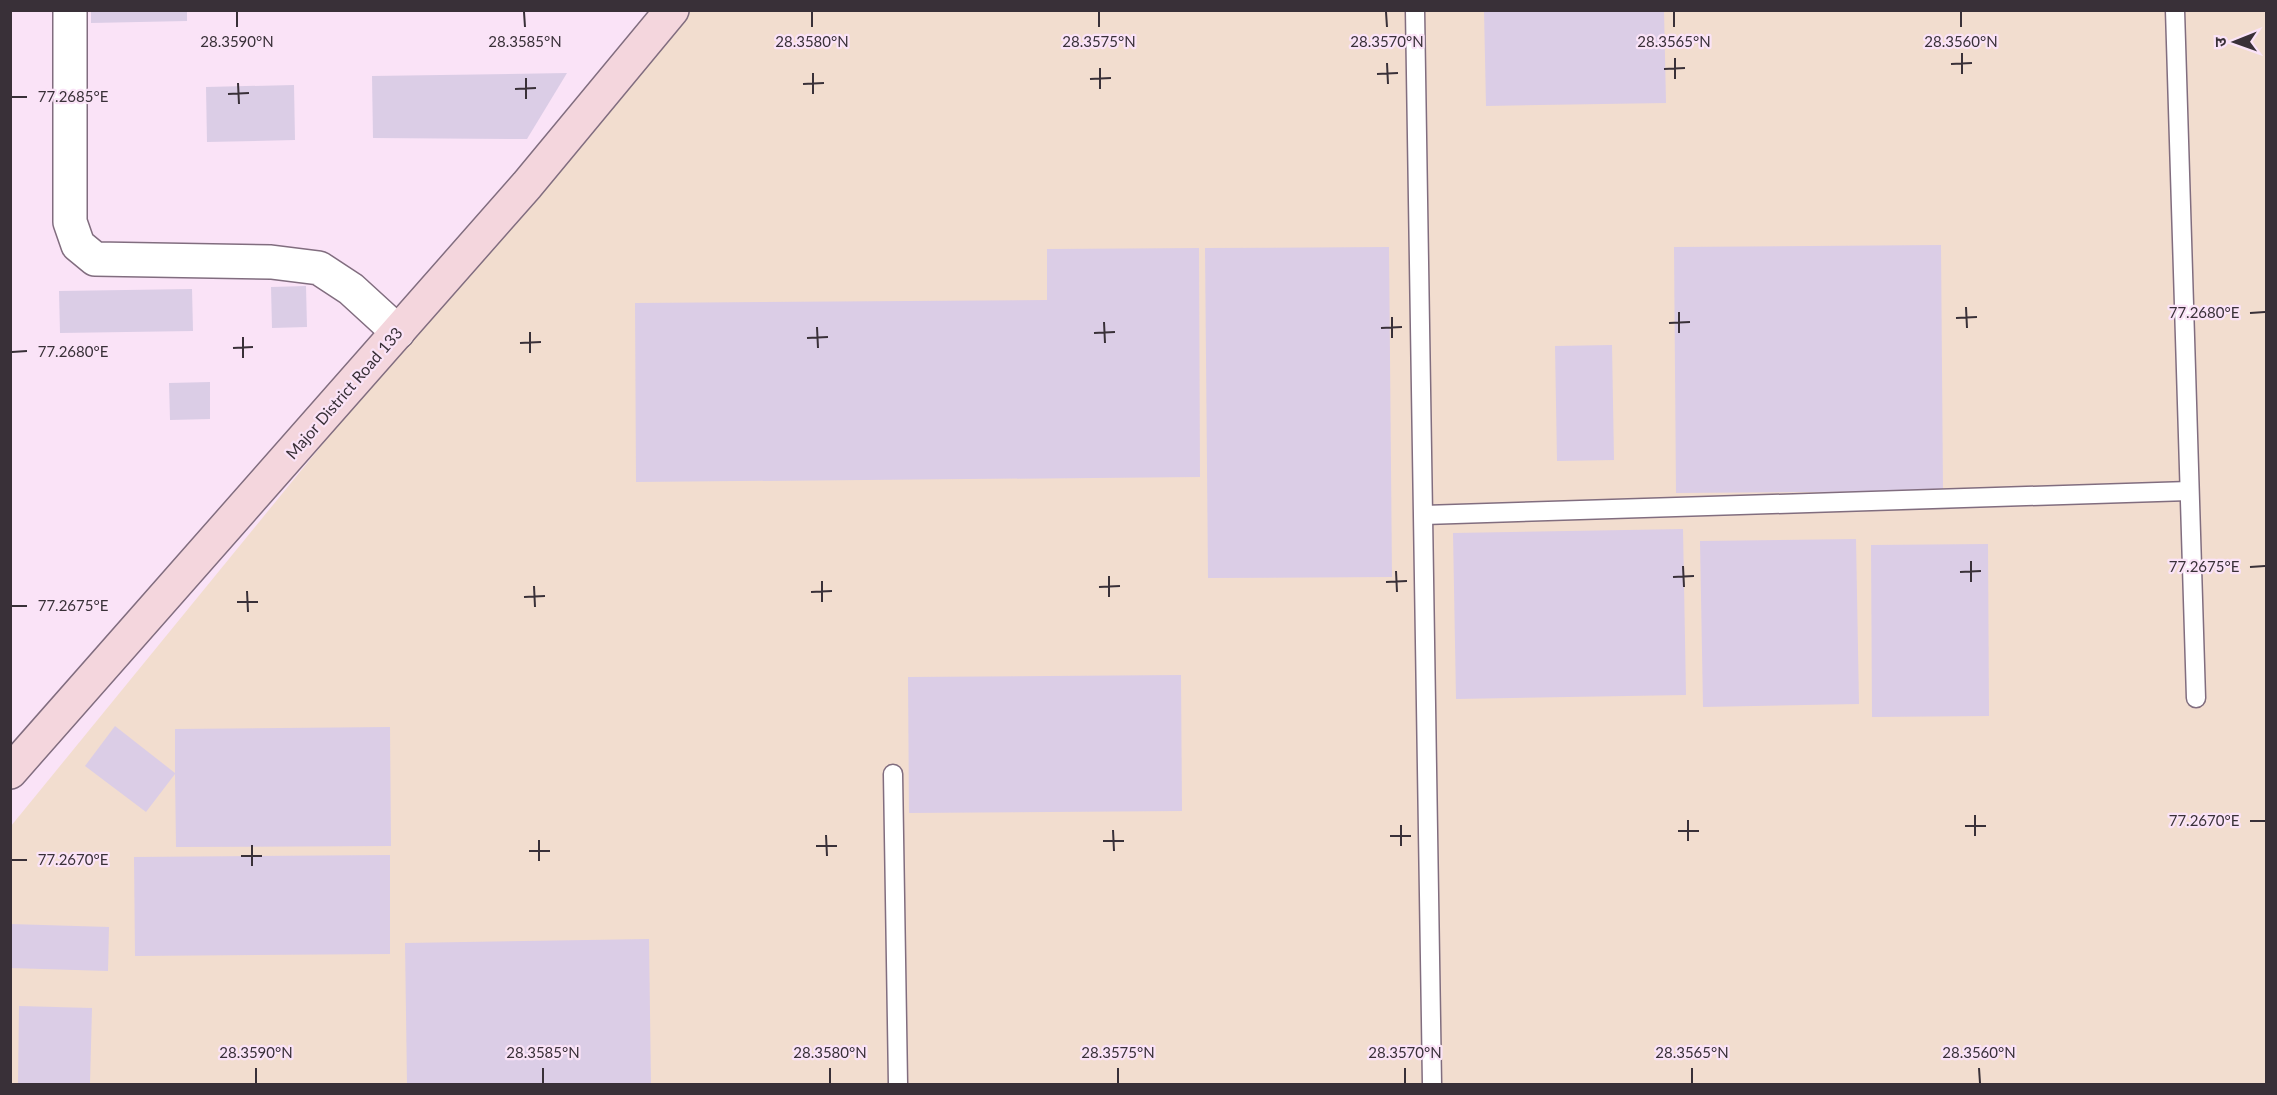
<svg xmlns="http://www.w3.org/2000/svg" width="2277" height="1095" font-family="Lato,'Noto Sans Devanagari',sans-serif">
<style>
.industrial{fill:#f2ddcf}
.building{fill:#dbcde6}
.lines{fill:none;stroke-linecap:round;stroke-linejoin:round}
.lane-casing{stroke:#816d7f;stroke-width:21}
.street-casing{stroke:#816d7f;stroke-width:36}
.secondary-casing{stroke:#816d7f;stroke-width:36}
.lane{stroke:#fff;stroke-width:18}
.street{stroke:#fff;stroke-width:33}
.secondary{stroke:#f4d6dd;stroke-width:33}
.ticks{fill:none;stroke:#393038;stroke-width:2}
.labels{text-anchor:middle;stroke-width:4.5;stroke-linejoin:round;paint-order:stroke}
.street-label{font-size:16px;fill:#393038;stroke:#fae3f7}
.ticks-label{font-size:15px;text-anchor:middle;fill:#393038;stroke:#fae3f7;stroke-width:4.5;stroke-linejoin:round;paint-order:stroke}
</style>
<rect width="100%" height="100%" fill="#fae3f7"/>
<polygon class="industrial" points="676,11 2266,11 2266,1084 11,1084 11,826"/>
<g class="building">
<polygon points="91,10 187,10 187,21 91,23"/>
<polygon points="1484,10 1664,10 1666,103 1486,106"/>
<polygon points="567,73 527,139 373,138 372,76"/>
<polygon points="294,85 295,140 207,142 206,87"/>
<polygon points="1941,245 1943,491 1676,493 1674,247"/>
<polygon points="1389,247 1392,577 1208,578 1205,248"/>
<polygon points="1199,248 1200,477 636,482 635,303 1047,300 1047,249"/>
<polygon points="306,286 307,327 272,328 271,287"/>
<polygon points="192,289 193,331 60,333 59,291"/>
<polygon points="1612,345 1614,460 1557,461 1555,346"/>
<polygon points="210,382 210,419 170,420 169,383"/>
<polygon points="1683,529 1686,695 1456,699 1453,533"/>
<polygon points="1856,539 1859,704 1703,707 1700,541"/>
<polygon points="1988,544 1989,716 1872,717 1871,545"/>
<polygon points="1181,675 1182,811 909,813 908,677"/>
<polygon points="115,726 175,773 175,729 390,727 391,846 176,847 175,774 146,812 85,766"/>
<polygon points="390,855 390,954 135,956 134,857"/>
<polygon points="10,924 109,927 108,971 10,968"/>
<polygon points="649,939 651,1084 407,1084 405,943"/>
<polygon points="19,1006 92,1008 90,1084 18,1084"/>
</g>
<g class="lines">
<defs>
<g id="lane">
<polyline points="1415,10 1432,1084"/>
<polyline points="2175,10 2196,698"/>
<polyline points="1424,515 2189,491"/>
<polyline points="893,774 898,1084"/>
</g>
<polyline id="street" points="70,10 70,222 78,245 95,259 271,262 319,268 351,289 398,332"/>
<polyline id="secondary" points="10,772 527,185 672,10"/>
</defs>
<use href="#lane" class="lane-casing"/>
<use href="#street" class="street-casing"/>
<use href="#secondary" class="secondary-casing"/>
<use href="#lane" class="lane"/>
<use href="#street" class="street"/>
<use href="#secondary" class="secondary"/>
</g>
<path class="ticks" d="M237 12V27M524 12 525 27M812 12V27M1099 12V27M1386 12 1387 27M1674 12V27M1961 12V27M1962 53V74M1675 58V79M1387 63 1388 84M1951 64 1972 63M1100 68V89M1664 69 1685 68M813 73V94M1377 74 1398 73M526 78V99M1090 79 1111 78M238 83 239 104M803 84 824 83M515 89 536 88M228 94 249 93M12 97H27M1966 307 1967 328M1679 312V333M2250 313 2265 312M1392 317V338M1956 318 1977 317M1104 322 1105 343M1669 323 1690 322M817 327 818 348M1381 328 1402 327M530 332V353M1094 333 1115 332M243 337V358M807 338 828 337M520 343 541 342M233 348 253 347M12 352 27 351M1971 561V582M1683 566 1684 587M2250 567 2265 566M1396 571 1397 592M1960 572 1981 571M1109 576V597M1673 577 1694 576M822 581V602M1386 582 1407 581M534 586 535 607M1099 587 1120 586M247 591 248 612M811 592 832 591M524 597 545 596M237 602H258M12 606H27M1975 815V836M1688 820V841M2250 821H2265M1401 825V846M1965 826H1986M1113 830 1114 851M1678 831H1699M826 835 827 856M1390 836H1411M539 840V861M1103 841H1124M252 845V866M816 846H837M529 851H550M241 856H262M12 860H27M256 1068V1083M543 1068V1083M830 1068V1083M1118 1068V1083M1405 1068V1083M1692 1068V1083M1979 1068 1980 1083"/>
<g class="labels">
<g class="street-label">
<text transform="translate(344 393) rotate(-49)" y="6">Major District Road 133</text>
</g>
</g>
<g class="ticks-label">
<text x="237" y="47">28.3590°N</text>
<text x="525" y="47">28.3585°N</text>
<text x="812" y="47">28.3580°N</text>
<text x="1099" y="47">28.3575°N</text>
<text x="1387" y="47">28.3570°N</text>
<text x="1674" y="47">28.3565°N</text>
<text x="1961" y="47">28.3560°N</text>
<text x="73" y="102">77.2685°E</text>
<text x="2204" y="318">77.2680°E</text>
<text x="73" y="357">77.2680°E</text>
<text x="2204" y="572">77.2675°E</text>
<text x="73" y="611">77.2675°E</text>
<text x="2204" y="826">77.2670°E</text>
<text x="73" y="865">77.2670°E</text>
<text x="256" y="1058">28.3590°N</text>
<text x="543" y="1058">28.3585°N</text>
<text x="830" y="1058">28.3580°N</text>
<text x="1118" y="1058">28.3575°N</text>
<text x="1405" y="1058">28.3570°N</text>
<text x="1692" y="1058">28.3565°N</text>
<text x="1979" y="1058">28.3560°N</text>
</g>
<rect width="2277" height="1095" fill="none" stroke="#393038" stroke-width="24"/>
<g transform="translate(2235 42) rotate(269)" stroke="#fae3f7" stroke-width="4.5" paint-order="stroke">
<path d="M0-4.5L10 22L0 15L-10 22Z" fill="#393038"/>
<text y="-9" font-size="16" font-weight="bold" text-anchor="middle" fill="#393038">उ</text>
</g>
</svg>
